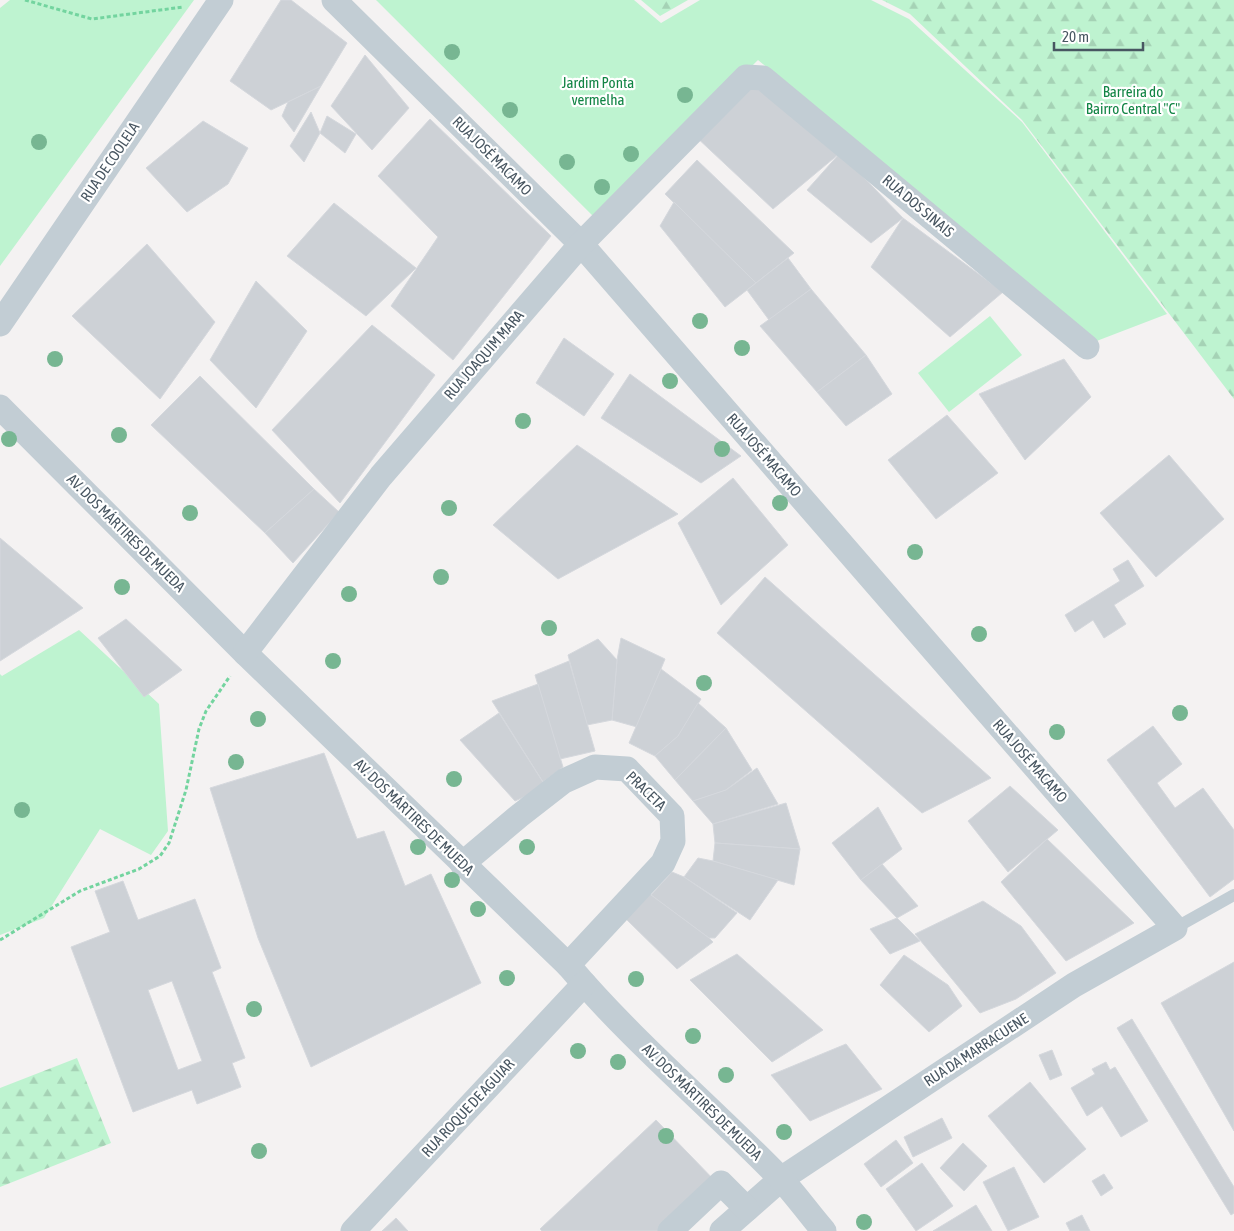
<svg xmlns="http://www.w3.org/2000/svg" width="1234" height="1231" font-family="'Asap Condensed',sans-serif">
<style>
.green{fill:#bef3d0}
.forest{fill:url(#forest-firs)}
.building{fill:#cdd1d6;stroke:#d5d8dd;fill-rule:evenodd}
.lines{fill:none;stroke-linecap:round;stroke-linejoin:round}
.path{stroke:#73d49f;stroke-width:3;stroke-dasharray:4 2.5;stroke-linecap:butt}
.lane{stroke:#c2cdd4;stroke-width:12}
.street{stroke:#c2cdd4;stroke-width:25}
.tree{fill:#77b692}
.labels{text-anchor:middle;stroke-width:4.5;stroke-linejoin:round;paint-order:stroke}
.park-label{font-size:15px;fill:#118444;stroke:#fff}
.street-label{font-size:15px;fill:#485661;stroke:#fff}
</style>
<defs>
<pattern id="forest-firs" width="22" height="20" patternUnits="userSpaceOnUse" patternTransform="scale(1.25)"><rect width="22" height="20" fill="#bef3d0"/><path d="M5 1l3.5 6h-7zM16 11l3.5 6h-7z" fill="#a5d2b5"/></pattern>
</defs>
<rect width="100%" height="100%" fill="#f4f2f2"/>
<g class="green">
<polygon points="10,0 194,0 0,266 0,8"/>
<polygon points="376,0 634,0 661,23 700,0 871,0 909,19 1022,122 1167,314 1094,342 758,60 597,220"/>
<polygon points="990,316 1022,355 949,412 918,373"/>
<polygon points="79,630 159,704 168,831 151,855 100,829 44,918 0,935 0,674 2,676"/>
</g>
<g class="forest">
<polygon points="641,0 688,0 660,16"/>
<polygon points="882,0 1234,0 1234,399 1022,120 910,14"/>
<polygon points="77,1058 111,1143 0,1187 0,1088"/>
</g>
<g class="building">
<polygon points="281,0 291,0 347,43 321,86 271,110 230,81"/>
<polygon points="365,55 409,108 372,150 331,106"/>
<polygon points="750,79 840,153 773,209 693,134"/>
<polygon points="321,86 294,132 282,116 288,102"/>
<polygon points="311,112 320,133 304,162 290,146"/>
<polygon points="327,116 356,134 345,153 320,133"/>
<polygon points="430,119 551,236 453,360 391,306 438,237 378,176"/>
<polygon points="203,121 248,148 228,184 187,212 146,168"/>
<polygon points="840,153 903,218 871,243 807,190"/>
<polygon points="697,160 794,253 756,283 665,194"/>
<polygon points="674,202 756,283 725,307 660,226"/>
<polygon points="334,203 416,268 366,316 287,256"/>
<polygon points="903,218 1003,292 950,337 871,267"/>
<polygon points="147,244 215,322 160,399 72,316"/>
<polygon points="788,258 811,289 769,320 747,290"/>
<polygon points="256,281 307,331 256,408 210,360"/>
<polygon points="811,289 866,355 817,392 760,326"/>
<polygon points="372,325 435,375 340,503 272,430"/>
<polygon points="564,338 614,374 584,416 536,383"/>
<polygon points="866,355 892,394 846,426 817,392"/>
<polygon points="1064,359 1091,397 1025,460 979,394"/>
<polygon points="630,374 741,456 701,483 601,418"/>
<polygon points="200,376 314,489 265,533 151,425"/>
<polygon points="947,415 998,473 936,519 888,460"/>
<polygon points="577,445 678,514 558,579 493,525"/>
<polygon points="1169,455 1224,519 1156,577 1100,513"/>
<polygon points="733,478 788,545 721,605 678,523"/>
<polygon points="314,489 339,512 293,563 265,533"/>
<polygon points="0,538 83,608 0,661"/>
<polygon points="1128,560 1144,586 1114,605 1126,624 1104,638 1093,620 1075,632 1065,615 1120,581 1113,569"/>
<polygon points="765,577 991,778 922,813 717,633"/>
<polygon points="126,619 182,670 144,697 98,638"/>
<polygon points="621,638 665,659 637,727 612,720 617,660"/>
<polygon points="598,639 617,660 612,720 587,725 568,655"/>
<polygon points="569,661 595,751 560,759 535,675"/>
<polygon points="661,669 701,699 678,736 655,756 629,743"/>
<polygon points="538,684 563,767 543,782 492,701"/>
<polygon points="698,703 726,728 675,780 655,756 678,736"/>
<polygon points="499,713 546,787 515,801 460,740"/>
<polygon points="1153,726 1182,764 1157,783 1175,808 1203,788 1234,830 1234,879 1210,897 1107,760"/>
<polygon points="726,728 752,770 726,790 693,801 675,780"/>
<polygon points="324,753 357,839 384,831 405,886 431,874 481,983 311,1067 258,938 210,788"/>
<polygon points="757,768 778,804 713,824 693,801 726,790"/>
<polygon points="1010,786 1058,830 1008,872 968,821"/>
<polygon points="786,803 800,849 715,843 713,824"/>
<polygon points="878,807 902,849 861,880 832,843"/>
<polygon points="1047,839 1134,923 1066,961 1001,882"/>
<polygon points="715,843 800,849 794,885 713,861"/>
<polygon points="698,858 713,861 778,880 750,920 684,877"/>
<polygon points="882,864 918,906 897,918 861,880"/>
<polygon points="672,872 684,877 737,913 715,938 709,938 651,895"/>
<path d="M123 881 138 920 195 899 221 968 212 972 245 1058 232 1063 241 1087 197 1104 192 1090 133 1112 71 947 110 932 95 891ZM172 981 202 1061 178 1070 148 990Z"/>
<polygon points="647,892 709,938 713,942 677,969 624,917"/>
<polygon points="983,901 1021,926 1056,973 1016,999 980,1013 915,934"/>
<polygon points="897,918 920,941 890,954 870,929"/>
<polygon points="737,954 823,1030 772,1062 690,980"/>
<polygon points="904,955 948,985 962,1006 929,1032 880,985"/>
<polygon points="1234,962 1234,1131 1161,1003"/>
<polygon points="1132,1019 1234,1187 1234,1213 1231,1215 1117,1028"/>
<polygon points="846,1044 882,1089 810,1121 771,1075"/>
<polygon points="1052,1050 1062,1075 1050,1080 1039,1055"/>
<polygon points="1106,1062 1110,1070 1115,1067 1148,1121 1121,1137 1102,1106 1087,1116 1071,1088 1095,1074 1092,1069"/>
<polygon points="1030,1082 1086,1149 1044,1183 988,1116"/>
<polygon points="942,1118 952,1138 913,1157 904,1137"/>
<polygon points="656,1120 717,1183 666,1231 542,1231 540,1229"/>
<polygon points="896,1140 913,1163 881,1187 864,1164"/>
<polygon points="963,1143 987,1166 964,1191 940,1168"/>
<polygon points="922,1163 953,1206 916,1231 886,1189"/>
<polygon points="1014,1167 1039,1217 1008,1231 983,1182"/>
<polygon points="1104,1174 1113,1188 1101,1196 1092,1181"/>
<polygon points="976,1205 992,1231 933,1231"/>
<polygon points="1082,1215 1090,1231 1070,1231 1066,1223"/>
<polygon points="396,1218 408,1231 382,1231"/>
</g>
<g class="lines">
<g class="path">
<polyline points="25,0 92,19 183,7"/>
<polyline points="0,940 80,891 139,869 160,856 169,843 186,790 199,729 206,711 230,676"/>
</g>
<polyline class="lane" points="1175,928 1234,895"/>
<g class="street">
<polyline points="334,0 581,244 1175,928 1074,985 781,1179 722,1231"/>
<polyline points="0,324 221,0"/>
<path d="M0 407 245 653 568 965C633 1042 710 1106 780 1178 796 1195 809 1214 824 1231"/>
<polyline points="245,653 381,476 581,244 746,77 763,78 1087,347"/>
<polyline points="462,864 519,816 564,781 595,767 627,769 672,816 673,841 663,863 568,965"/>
<polyline points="353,1231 584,984"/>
<polyline points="670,1231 721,1183 747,1209"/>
</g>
</g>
<g class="tree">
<circle cx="452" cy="52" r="8"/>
<circle cx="685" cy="95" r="8"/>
<circle cx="510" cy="110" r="8"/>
<circle cx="39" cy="142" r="8"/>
<circle cx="631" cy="154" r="8"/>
<circle cx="567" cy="162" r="8"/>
<circle cx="602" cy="187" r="8"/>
<circle cx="700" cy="321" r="8"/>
<circle cx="742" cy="348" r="8"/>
<circle cx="55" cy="359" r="8"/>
<circle cx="670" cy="381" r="8"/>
<circle cx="523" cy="421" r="8"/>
<circle cx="119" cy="435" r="8"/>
<circle cx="9" cy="439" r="8"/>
<circle cx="722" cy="449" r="8"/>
<circle cx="780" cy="503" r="8"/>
<circle cx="449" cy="508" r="8"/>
<circle cx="190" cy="513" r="8"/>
<circle cx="915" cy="552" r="8"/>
<circle cx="441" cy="577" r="8"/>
<circle cx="122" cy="587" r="8"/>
<circle cx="349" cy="594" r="8"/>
<circle cx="549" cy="628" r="8"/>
<circle cx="979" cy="634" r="8"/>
<circle cx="333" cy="661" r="8"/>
<circle cx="704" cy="683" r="8"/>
<circle cx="1180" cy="713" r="8"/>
<circle cx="258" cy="719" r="8"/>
<circle cx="1057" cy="732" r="8"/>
<circle cx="236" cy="762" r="8"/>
<circle cx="454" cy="779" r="8"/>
<circle cx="22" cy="810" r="8"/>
<circle cx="418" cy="847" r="8"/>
<circle cx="527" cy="847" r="8"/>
<circle cx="452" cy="880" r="8"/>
<circle cx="478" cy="909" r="8"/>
<circle cx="507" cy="978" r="8"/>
<circle cx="636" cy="979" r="8"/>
<circle cx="254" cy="1009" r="8"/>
<circle cx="693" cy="1036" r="8"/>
<circle cx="578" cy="1051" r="8"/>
<circle cx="618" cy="1062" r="8"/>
<circle cx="726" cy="1075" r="8"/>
<circle cx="784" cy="1132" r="8"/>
<circle cx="666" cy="1136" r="8"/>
<circle cx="259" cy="1151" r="8"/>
<circle cx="864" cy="1222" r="8"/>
</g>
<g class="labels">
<g class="park-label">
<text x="598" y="88">Jardim Ponta<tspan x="598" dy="17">vermelha</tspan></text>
<text x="1133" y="97">Barreira do<tspan x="1133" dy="17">Bairro Central "C"</tspan></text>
</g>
<g class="street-label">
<text transform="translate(492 156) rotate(45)" y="5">RUA JOSÉ MACAMO</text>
<text transform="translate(110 162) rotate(-56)" y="5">RUA DE COOLELA</text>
<text transform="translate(918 206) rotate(40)" y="5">RUA DOS SINAIS</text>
<text transform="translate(484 355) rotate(-49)" y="5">RUA JOAQUIM MARA</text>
<text transform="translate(764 455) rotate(49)" y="5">RUA JOSÉ MACAMO</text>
<text transform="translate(126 533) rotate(45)" y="5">AV. DOS MÁRTIRES DE MUEDA</text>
<text transform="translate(1030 761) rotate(49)" y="5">RUA JOSÉ MACAMO</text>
<text transform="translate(646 791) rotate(44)" y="5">PRACETA</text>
<text transform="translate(414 817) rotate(44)" y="5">AV. DOS MÁRTIRES DE MUEDA</text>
<text transform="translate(976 1050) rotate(-33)" y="5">RUA DA MARRACUENE</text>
<text transform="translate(702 1102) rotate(44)" y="5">AV. DOS MÁRTIRES DE MUEDA</text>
<text transform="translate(468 1108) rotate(-47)" y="5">RUA ROQUE DE AGUIAR</text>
</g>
</g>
<path d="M1054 42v8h89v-8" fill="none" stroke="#485661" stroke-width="2.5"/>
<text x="1062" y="42" font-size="15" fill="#485661" stroke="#ffffff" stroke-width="4" paint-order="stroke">20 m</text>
</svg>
